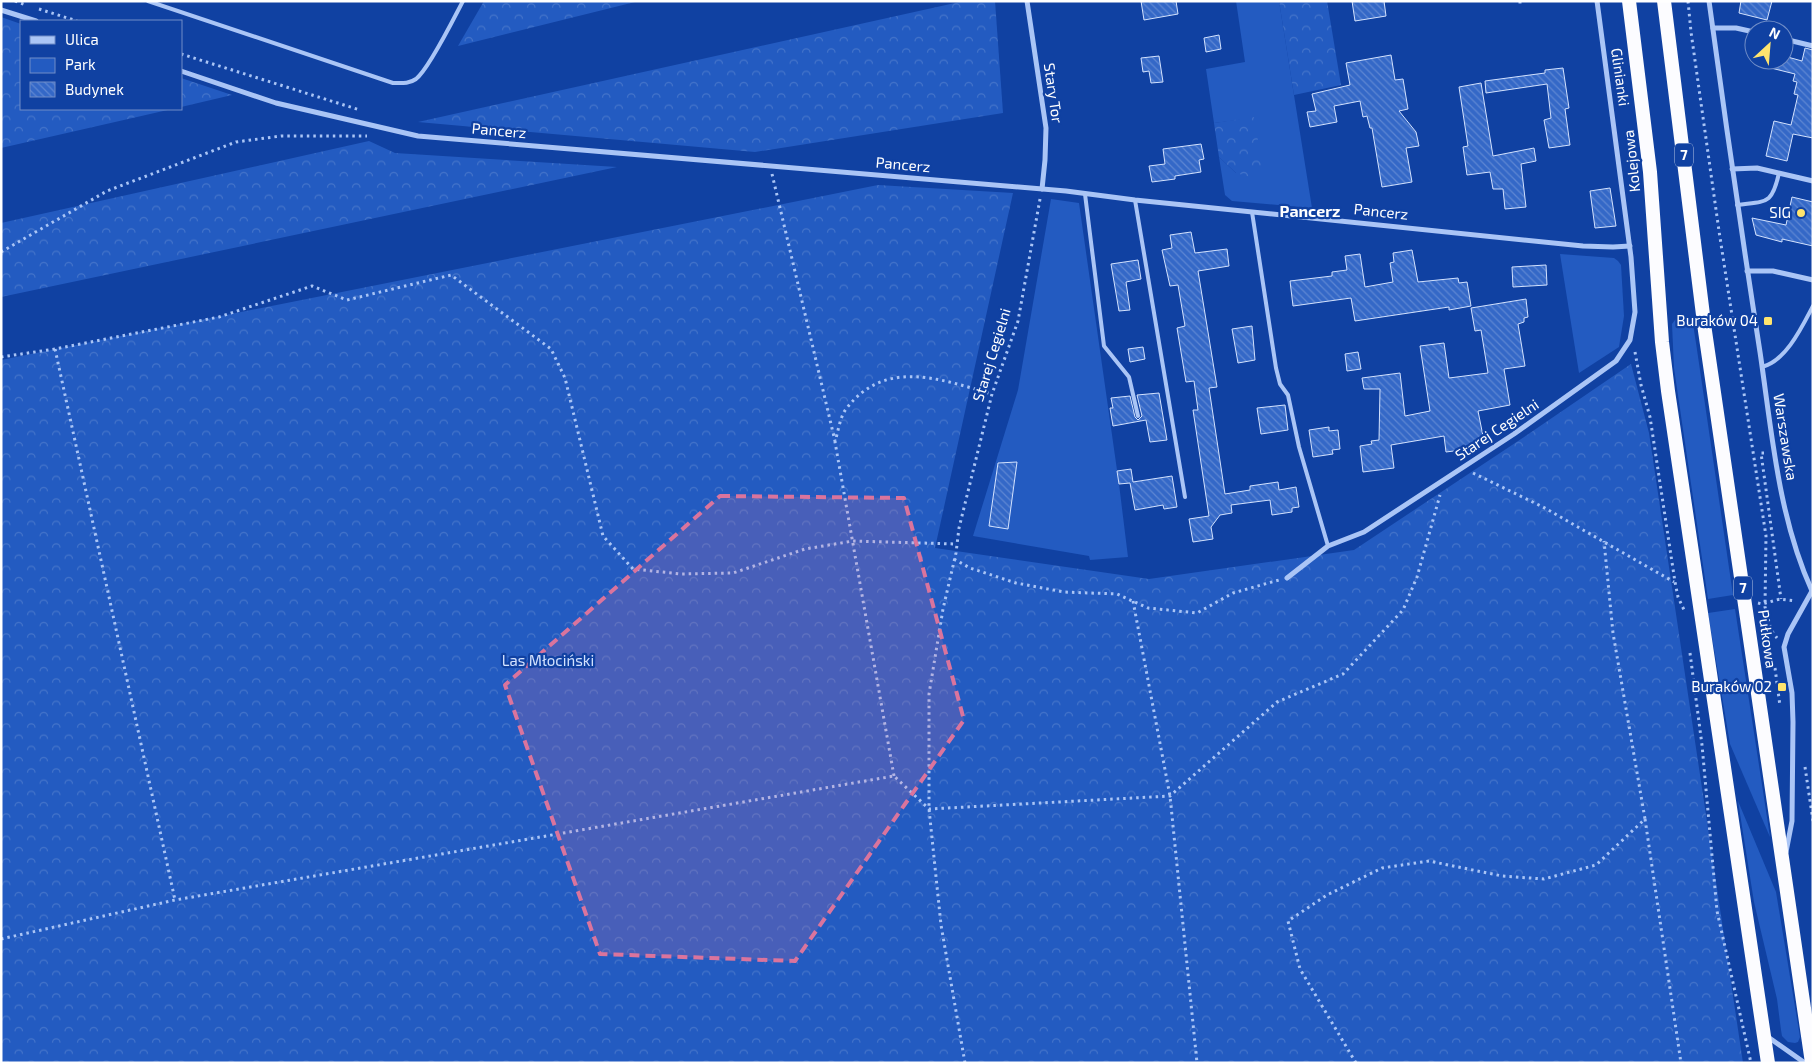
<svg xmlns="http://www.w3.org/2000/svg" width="1814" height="1064" font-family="'Exo 2',sans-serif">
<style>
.green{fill:#235bc1}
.forest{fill:url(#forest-crowns)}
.building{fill:url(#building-back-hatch);stroke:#d3e2fe}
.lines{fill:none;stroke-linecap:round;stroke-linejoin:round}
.path{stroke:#aac5f6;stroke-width:3;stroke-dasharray:2.5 4;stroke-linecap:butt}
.service{stroke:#aac5f6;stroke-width:4}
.minor{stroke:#aac5f6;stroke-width:5}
.trunk{stroke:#fcfcff;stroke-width:14}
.marked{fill:#da749d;fill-opacity:0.2;stroke:#da749d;stroke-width:4;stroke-dasharray:10 6;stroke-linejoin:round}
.poi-dot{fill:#ffe46e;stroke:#1041a2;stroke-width:2}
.labels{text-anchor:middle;stroke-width:4.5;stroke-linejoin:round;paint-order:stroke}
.shield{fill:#1041a2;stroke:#b7c6e3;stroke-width:1}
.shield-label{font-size:14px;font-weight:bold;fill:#fff}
.street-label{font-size:15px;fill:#fff;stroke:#1041a2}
.poi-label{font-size:15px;fill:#fff;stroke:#1041a2;text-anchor:end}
.park-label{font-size:15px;fill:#d3e2fe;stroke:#1041a2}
.neighbourhood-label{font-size:16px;font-weight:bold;fill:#fff;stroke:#1041a2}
</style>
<defs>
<pattern id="forest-crowns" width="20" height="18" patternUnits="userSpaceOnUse" patternTransform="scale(1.25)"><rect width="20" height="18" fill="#235bc1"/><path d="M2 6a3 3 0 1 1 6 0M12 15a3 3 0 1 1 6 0" fill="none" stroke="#4474ca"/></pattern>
<pattern id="building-back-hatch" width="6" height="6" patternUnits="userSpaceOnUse" patternTransform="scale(1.25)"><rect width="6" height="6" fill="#3468c7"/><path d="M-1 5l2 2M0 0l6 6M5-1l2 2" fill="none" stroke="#5d86d2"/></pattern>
</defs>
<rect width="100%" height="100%" fill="#1041a2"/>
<g class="green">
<polygon points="1236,1 1279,1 1312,208 1232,201 1225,195 1219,157 1236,173 1254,118 1214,123 1206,69 1245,62"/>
<polygon points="1051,199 1079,203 1119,484 1128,557 1090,560 1089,556 973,536 1018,390"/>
<polygon points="1560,254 1614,258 1618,261 1621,265 1624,316 1619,347 1579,373"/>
<polygon points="1682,315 1693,324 1696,343 1733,595 1708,599 1674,368 1672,324 1678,316"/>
<polygon points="1735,609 1770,837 1730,744 1708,613"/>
<polygon points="1738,801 1776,892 1800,1037 1798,1042 1795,1043 1788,1042 1782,1036 1781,1030 1777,999 1754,902"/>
</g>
<g class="forest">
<polygon points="484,1 639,1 458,46"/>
<polygon points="964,1 995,1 1003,113 755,152 418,122"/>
<polygon points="1279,1 1327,1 1341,85 1294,95"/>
<polygon points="1,17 21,24 21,109 172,109 1,148"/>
<polygon points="181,78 232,95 181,107"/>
<polygon points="1254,117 1264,176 1250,177 1236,173 1219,157 1214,123"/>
<polygon points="369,141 395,153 617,167 1,297 1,223"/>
<polygon points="878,185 1013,193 935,548 1149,579 1354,550 1527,435 1631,364 1649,433 1743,1063 1,1063 1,360"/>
</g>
<g class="building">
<polygon points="1141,1 1176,1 1178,14 1144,20"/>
<polygon points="1352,1 1384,1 1386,16 1355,21"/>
<polygon points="1741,1 1772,1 1767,20 1739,13"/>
<polygon points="1219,35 1221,49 1206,52 1204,38"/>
<polygon points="1805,48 1813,50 1813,138 1793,134 1787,161 1766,156 1774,121 1791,125 1798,95 1794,94 1797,82 1793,81 1795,74 1759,65 1760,60 1784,60 1784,56 1802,61"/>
<polygon points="1391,55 1395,80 1403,79 1408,109 1399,111 1416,132 1419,146 1406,148 1412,182 1382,187 1372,128 1370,128 1367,116 1363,117 1360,101 1334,106 1337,122 1310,127 1307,112 1316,111 1312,94 1350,85 1346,63"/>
<polygon points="1159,56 1163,82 1151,83 1149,71 1143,72 1141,58"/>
<polygon points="1563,68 1569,108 1565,109 1570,145 1549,148 1544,120 1551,118 1547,84 1486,93 1485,81 1545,73 1545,70"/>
<polygon points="1481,83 1493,156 1534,148 1536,161 1521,164 1526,207 1505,209 1503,189 1493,189 1490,172 1467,175 1463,147 1468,146 1459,87"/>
<polygon points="1201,144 1204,159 1199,160 1201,172 1175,176 1175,179 1152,182 1149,166 1165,164 1163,149"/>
<polygon points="1610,188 1616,226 1595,228 1590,191"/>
<polygon points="1792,197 1813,202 1813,246 1782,239 1782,242 1756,235 1752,218 1786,225"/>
<polygon points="1191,232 1195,253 1227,249 1229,266 1198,271 1217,387 1209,388 1225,494 1250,490 1250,486 1278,482 1279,490 1296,487 1299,507 1292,508 1292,512 1272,515 1270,500 1231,505 1232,513 1220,515 1211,527 1213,539 1193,542 1189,519 1209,516 1193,410 1198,410 1194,381 1186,382 1177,328 1185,326 1178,285 1170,286 1162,250 1172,248 1170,235"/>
<polygon points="1412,250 1418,282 1458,278 1459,283 1467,282 1471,306 1449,310 1449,307 1355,321 1351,298 1293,306 1290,281 1332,276 1332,272 1347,270 1345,256 1360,254 1365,287 1393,282 1390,263 1394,262 1393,253"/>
<polygon points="1138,260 1141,279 1126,282 1130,310 1119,311 1111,264"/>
<polygon points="1546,265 1547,285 1513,287 1512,267"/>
<polygon points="1526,299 1528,317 1524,318 1524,322 1518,324 1525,366 1504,369 1510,405 1478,411 1483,436 1461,450 1446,452 1444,436 1391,445 1394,468 1363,472 1360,446 1372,444 1371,441 1379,440 1380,389 1364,389 1362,378 1400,373 1405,416 1430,411 1420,346 1444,343 1449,378 1488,373 1481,330 1475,331 1471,308"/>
<polygon points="1252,326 1255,360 1238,363 1232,329"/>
<polygon points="1143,347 1145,359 1130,362 1128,349"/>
<polygon points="1358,352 1361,369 1347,371 1345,354"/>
<polygon points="1159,393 1167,440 1150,442 1146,420 1113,426 1110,408 1113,408 1111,398 1130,396 1135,417 1138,420 1142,416 1137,395"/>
<polygon points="1285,405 1288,430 1261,434 1257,408"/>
<polygon points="1329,427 1329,431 1338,430 1340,449 1332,450 1333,454 1313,457 1309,430"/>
<polygon points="1017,462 1008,529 989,526 998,463"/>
<polygon points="1131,469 1133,482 1172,476 1177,507 1164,509 1163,505 1135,510 1130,483 1119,484 1117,471"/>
</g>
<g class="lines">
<g class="path">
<polyline points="15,1 26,5"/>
<polyline points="1520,1 1520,6"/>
<polyline points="1688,1 1691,32 1719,231 1766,536 1765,607 1771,630 1777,638"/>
<polyline points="39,9 77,21"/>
<polyline points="181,54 360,110"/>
<polyline points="772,174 835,441"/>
<polyline points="1,252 107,191 236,142 281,136 367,136"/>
<polyline points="55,349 175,900"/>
<polyline points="1635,352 1641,385 1650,417 1675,582 1678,597 1685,612"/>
<polyline points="1,357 55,349 219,317 312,286 347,300 451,275 551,349 565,378 603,536 633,569 681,574 733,573 805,549 853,541 957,544"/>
<polyline points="1764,453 1761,453 1781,599"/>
<polyline points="1473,473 1543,507 1674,582"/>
<polyline points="954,559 970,568 1016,583 1064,592 1117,594 1148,608 1197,613 1233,593 1279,580"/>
<polyline points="1133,601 1170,796 1197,1063"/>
<polyline points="1758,603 1762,604 1780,599 1796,601"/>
<polyline points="1690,653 1702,745 1717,911 1751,1063"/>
<polyline points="1775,668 1780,706"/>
<polyline points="1805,767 1813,821"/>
<path d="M894 776 835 442C838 432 840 417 846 409 885 358 940 379 992 394"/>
<polyline points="1645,819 1681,1063"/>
<polyline points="1,939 175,900 894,776 929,809 1170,796 1277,702 1343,674 1403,610 1417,577 1440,495"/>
<polyline points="965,1063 941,925 929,809 929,694 943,609 956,553 959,528 992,394 1018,321 1040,199"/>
<polyline points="1356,1063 1300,969 1288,921 1327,895 1382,868 1429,861 1502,876 1544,879 1596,865 1645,819 1613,633 1604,541"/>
</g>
<g class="service">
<path d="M148 1 393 83C401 83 409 84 416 79 429 69 454 18 463 1"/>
<polyline points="1085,194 1104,346 1129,377 1138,416"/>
<polyline points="1135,200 1185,497"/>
<path d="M1737 205C1767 201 1772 205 1779 173"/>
<polyline points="1252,212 1276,368 1280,384 1288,395 1299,447 1328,546"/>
<path d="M1762 367C1786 361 1802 327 1813 306"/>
</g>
<g class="minor">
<polyline points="1027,1 1046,128 1045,160 1042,189"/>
<path d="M1709 1C1725 119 1742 236 1760 352 1772 433 1778 516 1812 591"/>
<polyline points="1,10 36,21"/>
<polyline points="1713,28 1736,28 1754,32"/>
<polyline points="1784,39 1813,46"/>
<polyline points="181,71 276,103 418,136 1066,191 1135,200 1583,246 1613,247 1630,246"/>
<polyline points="1732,169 1757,168 1813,181"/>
<polyline points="1747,271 1773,271 1813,280"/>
<polyline points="1287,578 1328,546 1364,532 1514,434 1616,361 1630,340 1635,312 1631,257 1597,1"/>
<polyline points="1786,852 1792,821 1793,722 1792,693 1784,647 1788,634 1812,591"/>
<polyline points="1768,1037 1805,1063"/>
</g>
<g class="trunk">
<polyline points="1629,1 1650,172 1662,342 1668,391 1768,1063"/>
<polyline points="1664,1 1705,331 1812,1063"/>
</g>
</g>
<path class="marked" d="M720 496 904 498 964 720 795 961 600 954 505 685Z"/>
<g class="poi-dot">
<circle cx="1801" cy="213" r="5"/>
<rect x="1763" y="316" width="10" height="10" rx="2.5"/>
<rect x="1777" y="682" width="10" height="10" rx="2.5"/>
</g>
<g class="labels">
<g class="shield">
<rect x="1675" y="143.5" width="18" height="23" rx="4"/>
<rect x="1734" y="576.5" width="18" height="23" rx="4"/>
</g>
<g class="shield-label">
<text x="1684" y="160">7</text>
<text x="1743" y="593">7</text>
</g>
<g class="street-label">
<text transform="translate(1620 77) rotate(82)" y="5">Glinianki</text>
<text transform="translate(1053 93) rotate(82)" y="5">Stary Tor</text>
<text transform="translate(499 131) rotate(5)" y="5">Pancerz</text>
<text transform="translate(1632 161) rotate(-96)" y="5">Kolejowa</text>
<text transform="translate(903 165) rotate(5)" y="5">Pancerz</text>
<text transform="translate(1381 212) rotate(6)" y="5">Pancerz</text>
<text transform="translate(992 355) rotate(-73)" y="5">Starej Cegielni</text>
<text transform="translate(1497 430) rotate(-34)" y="5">Starej Cegielni</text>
<text transform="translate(1785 437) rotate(81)" y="5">Warszawska</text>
<text transform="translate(1767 639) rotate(82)" y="5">Pułkowa</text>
</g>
<g class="poi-label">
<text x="1791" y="218">SIG</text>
<text x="1758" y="326">Buraków 04</text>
<text x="1772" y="692">Buraków 02</text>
</g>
<g class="park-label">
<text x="548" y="666">Las Młociński</text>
</g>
<g class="neighbourhood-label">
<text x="1310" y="217">Pancerz</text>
</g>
</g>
<rect width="1814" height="1064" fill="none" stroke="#ffffff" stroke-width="5"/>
<rect x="20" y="20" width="162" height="90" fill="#1041a2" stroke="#708dc7"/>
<rect x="30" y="36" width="25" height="8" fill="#aac5f6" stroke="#708dc7"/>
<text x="65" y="45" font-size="15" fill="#ffffff">Ulica</text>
<rect x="30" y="58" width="25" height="15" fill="#235bc1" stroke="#708dc7"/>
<text x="65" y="70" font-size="15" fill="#ffffff">Park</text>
<rect x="30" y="82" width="25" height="15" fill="url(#building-back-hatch)" stroke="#708dc7"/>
<text x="65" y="95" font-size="15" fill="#ffffff">Budynek</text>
<g transform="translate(1769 45) rotate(26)"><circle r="24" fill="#1041a2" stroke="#708dc7"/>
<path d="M0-4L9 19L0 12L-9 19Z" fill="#ffe46e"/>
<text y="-8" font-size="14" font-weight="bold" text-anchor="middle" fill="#ffffff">N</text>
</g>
</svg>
